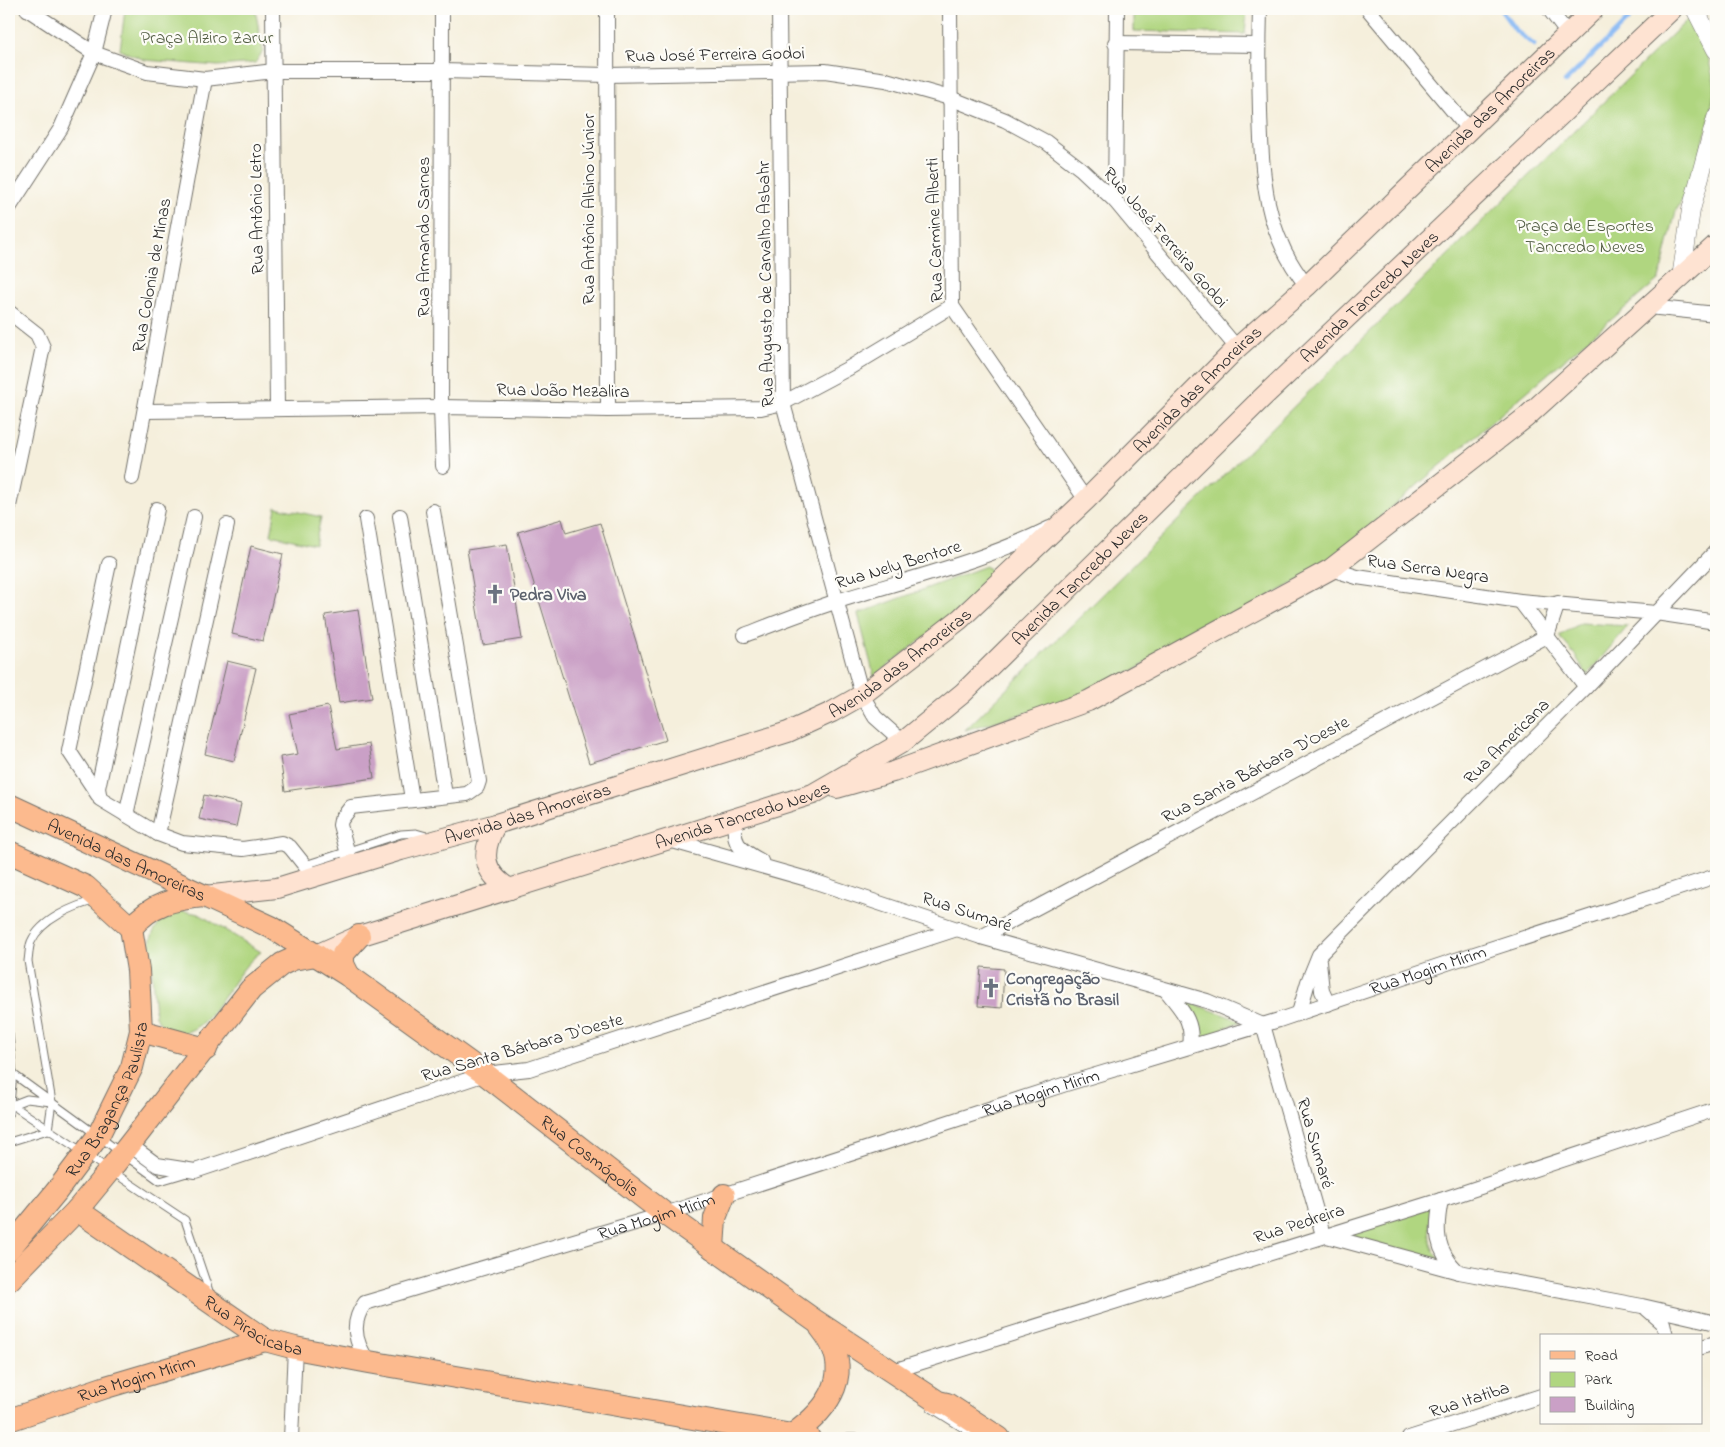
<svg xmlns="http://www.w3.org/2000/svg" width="1725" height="1447" font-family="'Indie Flower',sans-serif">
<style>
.green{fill:#b0d680;stroke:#6e8056}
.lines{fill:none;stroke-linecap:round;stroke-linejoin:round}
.stream{stroke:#88b9f4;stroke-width:4.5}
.building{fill:#caa0c6}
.service-casing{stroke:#727069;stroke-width:9}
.minor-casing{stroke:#727069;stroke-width:16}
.tertiary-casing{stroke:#727069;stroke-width:19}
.secondary-casing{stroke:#727069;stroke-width:22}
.primary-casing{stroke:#727069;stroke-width:24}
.service{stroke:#fff;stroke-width:7}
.minor{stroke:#fff;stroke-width:14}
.tertiary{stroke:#fff;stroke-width:18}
.secondary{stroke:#fee3d2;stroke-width:20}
.primary{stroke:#fcba8e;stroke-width:22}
.labels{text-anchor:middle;stroke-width:4.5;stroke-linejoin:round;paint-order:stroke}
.park-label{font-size:18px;fill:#535e44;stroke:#fdfcf7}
.street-label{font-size:18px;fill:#2b2b2b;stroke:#fdfcf7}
.worship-label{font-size:18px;font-weight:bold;fill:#5b616d;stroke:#fdfcf7;text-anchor:start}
</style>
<rect width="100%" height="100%" fill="#fdfcf7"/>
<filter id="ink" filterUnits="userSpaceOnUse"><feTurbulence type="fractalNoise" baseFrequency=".02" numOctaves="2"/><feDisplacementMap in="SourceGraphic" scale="10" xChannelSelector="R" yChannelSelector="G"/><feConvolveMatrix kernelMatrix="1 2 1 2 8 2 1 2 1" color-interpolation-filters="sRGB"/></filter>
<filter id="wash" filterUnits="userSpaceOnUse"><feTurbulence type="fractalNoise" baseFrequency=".0096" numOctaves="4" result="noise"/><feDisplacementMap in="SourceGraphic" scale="20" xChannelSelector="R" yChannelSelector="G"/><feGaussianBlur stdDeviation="1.12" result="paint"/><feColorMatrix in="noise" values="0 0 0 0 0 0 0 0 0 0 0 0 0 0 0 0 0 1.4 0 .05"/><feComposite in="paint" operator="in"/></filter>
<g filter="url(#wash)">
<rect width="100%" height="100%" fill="#f5efdc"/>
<g class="green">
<polygon points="125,9 255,9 263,51 255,63 218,66 145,60 120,50"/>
<polygon points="1134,9 1247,9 1245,34 1134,31"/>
<polygon points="1687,20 1704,40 1715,86 1709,122 1691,183 1676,211 1659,279 1318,570 1086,696 965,730"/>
<polygon points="276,507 321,517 315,545 271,535"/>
<polygon points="986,566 997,576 947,620 874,676 858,614"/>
<polygon points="1581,623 1628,626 1587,675 1575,655 1559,636"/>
<path d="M183 911 199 914 261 952C232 971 215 1028 182 1033L163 1027 155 1016 150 943C154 925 164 914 183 911Z"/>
<polygon points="1181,999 1241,1021 1195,1041"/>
<path d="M1434 1206C1428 1230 1425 1247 1445 1264L1341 1234Z"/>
</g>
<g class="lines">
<g class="stream">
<polyline points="1500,9 1516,31 1534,45"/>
<polyline points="1565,82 1639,9"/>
</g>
</g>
<g id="blocks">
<g class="building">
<polygon points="562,519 566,533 600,523 666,740 589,763 518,532"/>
<polygon points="507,544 522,639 483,645 467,550"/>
<polygon points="251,546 283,554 263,641 232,634"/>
<polygon points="358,610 372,698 339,703 325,615"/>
<polygon points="227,661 256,668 234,761 205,754"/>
<polygon points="328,706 337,749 369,744 374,778 285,791 280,757 298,754 289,714"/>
<polygon points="204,795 241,804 236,827 199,819"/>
<polygon points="981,967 1004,969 1002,1008 978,1006"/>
</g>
</g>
</g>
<g filter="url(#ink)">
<use href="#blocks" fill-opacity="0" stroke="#727069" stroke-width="1"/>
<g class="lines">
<defs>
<g id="service">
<polyline points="305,865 401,834 416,833 430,837"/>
<polyline points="9,1034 13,1074 9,1113"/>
<polyline points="13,1074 160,1181 187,1173"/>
<polyline points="9,1103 185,1220 210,1294"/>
<polyline points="9,1106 27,1099 51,1102"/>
<path d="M9 1142 48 1130 52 1102 28 961C29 955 29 947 31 942 41 919 74 906 96 900"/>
<polyline points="931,1408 979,1438"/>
<polyline points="848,1438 855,1438"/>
</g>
<g id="minor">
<polyline points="27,9 94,53 147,72 205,79 274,71 442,71 607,75 825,71 886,80 950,98 1005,120 1046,142 1081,169 1115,201 1237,348"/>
<polyline points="273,9 277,409"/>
<polyline points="442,9 441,407 443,466"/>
<polyline points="607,9 608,410"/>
<polyline points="779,9 783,403 862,695 875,717 903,742"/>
<polyline points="950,9 952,306 1086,500"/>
<path d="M1260 9C1259 43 1259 78 1260 112 1262 176 1264 233 1307 286"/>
<polyline points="1368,9 1469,130"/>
<polyline points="1549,9 1568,34"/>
<polyline points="1115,43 1258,45"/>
<polyline points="1115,201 1117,9"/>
<polyline points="9,208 61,128 94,53 105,9"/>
<polyline points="1649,307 1716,314"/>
<polyline points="9,312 37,334 43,347 9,506"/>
<polyline points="146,411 441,407 608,410 761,408 783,403 849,368 952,306"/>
<polyline points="132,478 205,79"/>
<polyline points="157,509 98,788 100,799 158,834 182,843 243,849 282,843 290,847 314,877"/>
<polyline points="400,516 445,795"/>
<polyline points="366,519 412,799"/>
<polyline points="1331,569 1357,577 1520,601 1656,613 1716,622"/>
<polyline points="1520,601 1586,687"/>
<path d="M745 635C776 623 806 611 838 601 910 578 982 562 1050 528"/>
<polyline points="1547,636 1558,603"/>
<polyline points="98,795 69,751 109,564"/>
<polyline points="126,815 194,517"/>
<path d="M737 817C730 843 739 849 761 861"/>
<polyline points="158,834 227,525"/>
<polyline points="669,840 807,879 981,937 1207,1001 1263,1025 1323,1235 1459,1272 1642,1306 1716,1323"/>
<polyline points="351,865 340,825 341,820 351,807 467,794 477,787 479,781 433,511"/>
<polyline points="981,937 1547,636"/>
<polyline points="1319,961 1322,991 1328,1004"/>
<path d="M1166 990C1181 1010 1194 1020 1190 1046"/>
<polyline points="1299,1013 1308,982 1319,955 1586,687 1716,551"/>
<polyline points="130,1145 157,1165 195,1171 485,1074 529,1069 957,929"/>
<path d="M1441 1200C1435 1231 1435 1249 1458 1272"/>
<polyline points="1647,1309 1663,1323 1666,1336"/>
<polyline points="1701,1347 1716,1343"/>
<path id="s1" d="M369 1362C355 1344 350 1323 365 1303L665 1214 1066 1084 1279 1020 1453 961 1716 876"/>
<polyline points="893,1371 1441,1200 1716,1109"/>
<polyline points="291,1438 295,1348"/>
<polyline points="1409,1438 1541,1396"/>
</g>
<g id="tertiary">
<polyline points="1695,9 1716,50"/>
<polyline points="1681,278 1691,210 1716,118"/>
</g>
<g id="secondary">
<polyline points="837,788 893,772 1088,701 1331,569 1525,418 1716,245"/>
<path d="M496 824C481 851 481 872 510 889"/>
<path id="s2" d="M204 896 277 888 401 850 496 824 788 732 832 712 862 695 960 619 1086 500 1237 348 1307 286 1594 9"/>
<path id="s3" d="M316 955 359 936 813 794 903 742 963 693 1262 398 1672 9"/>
</g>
<g id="primary">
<path id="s4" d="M9 805 271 927 349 976 485 1074 665 1214 814 1320 938 1402 947 1404 999 1438"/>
<polyline points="9,852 86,887 131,928"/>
<path d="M131 928C152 903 173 899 204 896"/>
<polyline points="349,976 343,964 343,954 359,936"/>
<polyline points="141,1031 206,1049"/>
<path id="s5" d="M77 1210 265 1340 295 1348 369 1362 809 1438"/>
<polyline points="713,1248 715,1218 724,1195"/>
<path id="s6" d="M9 1249 56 1192 98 1136 132 1067 141 1031 138 970 131 928"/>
<polyline points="9,1280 77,1210 109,1171 251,989 282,964 293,959 316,955"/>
<path id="s7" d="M9 1420 106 1387 265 1340"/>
<path d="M791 1436C831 1408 856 1371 821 1328"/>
</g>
</defs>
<use href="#service" class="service-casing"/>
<use href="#minor" class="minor-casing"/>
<use href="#tertiary" class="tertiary-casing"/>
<use href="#secondary" class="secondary-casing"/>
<use href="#primary" class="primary-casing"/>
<use href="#service" class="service"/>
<use href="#minor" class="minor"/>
<use href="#tertiary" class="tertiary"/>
<use href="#secondary" class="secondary"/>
<use href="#primary" class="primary"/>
</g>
</g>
<defs>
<symbol id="church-bare" viewBox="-9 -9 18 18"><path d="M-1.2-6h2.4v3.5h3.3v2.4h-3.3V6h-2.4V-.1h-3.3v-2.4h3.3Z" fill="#6b7280" stroke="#fdfcf7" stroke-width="2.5" paint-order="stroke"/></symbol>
</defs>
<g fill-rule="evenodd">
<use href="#church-bare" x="481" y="580" width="28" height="28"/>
<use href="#church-bare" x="977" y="974" width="28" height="28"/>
</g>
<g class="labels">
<g class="park-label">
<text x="207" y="43">Praça Alziro Zarur</text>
<text x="1585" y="231">Praça de Esportes<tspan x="1585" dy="21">Tancredo Neves</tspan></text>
</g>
<g class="street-label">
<text transform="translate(715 54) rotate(-1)" y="6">Rua José Ferreira Godoi</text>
<text dy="6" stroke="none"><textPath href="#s2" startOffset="1550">Avenida das Amoreiras</textPath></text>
<text transform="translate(256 209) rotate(-91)" y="6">Rua Antônio Letro</text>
<text transform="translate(588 209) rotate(-90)" y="6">Rua Antônio Albino Júnior</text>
<text transform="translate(934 230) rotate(-92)" y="6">Rua Carmine Alberti</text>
<text transform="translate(423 237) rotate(-90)" y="6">Rua Armando Sarnes</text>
<text transform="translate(1166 237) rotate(49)" y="6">Rua José Ferreira Godoi</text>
<text transform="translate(151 275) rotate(-80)" y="6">Rua Colonia de Minas</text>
<text transform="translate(765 284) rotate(-91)" y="6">Rua Augusto de Carvalho Asbahr</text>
<text dy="6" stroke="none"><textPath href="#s3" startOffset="1272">Avenida Tancredo Neves</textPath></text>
<text dy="6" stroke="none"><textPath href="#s2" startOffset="1145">Avenida das Amoreiras</textPath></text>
<text transform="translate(563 390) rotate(1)" y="6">Rua João Mezalira</text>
<text transform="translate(898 564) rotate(-17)" y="6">Rua Nely Bentore</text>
<text transform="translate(1428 568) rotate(8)" y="6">Rua Serra Negra</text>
<text dy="6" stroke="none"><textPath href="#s3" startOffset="868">Avenida Tancredo Neves</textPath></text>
<text dy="6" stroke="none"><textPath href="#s2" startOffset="740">Avenida das Amoreiras</textPath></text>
<text transform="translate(1506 741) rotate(-45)" y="6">Rua Americana</text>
<text transform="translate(1255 769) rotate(-28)" y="6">Rua Santa Bárbara D'Oeste</text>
<text dy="6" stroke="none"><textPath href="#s2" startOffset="335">Avenida das Amoreiras</textPath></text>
<text dy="6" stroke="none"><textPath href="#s3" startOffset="449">Avenida Tancredo Neves</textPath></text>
<text dy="6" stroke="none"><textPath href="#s4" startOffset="130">Avenida das Amoreiras</textPath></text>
<text transform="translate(967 911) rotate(18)" y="6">Rua Sumaré</text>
<text dy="6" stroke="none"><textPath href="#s1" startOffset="1178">Rua Mogim Mirim</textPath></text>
<text transform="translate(522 1047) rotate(-16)" y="6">Rua Santa Bárbara D'Oeste</text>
<text dy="6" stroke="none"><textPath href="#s1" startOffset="772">Rua Mogim Mirim</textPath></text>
<text dy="6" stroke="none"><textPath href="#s6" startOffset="181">Rua Bragança Paulista</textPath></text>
<text transform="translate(1316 1143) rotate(74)" y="6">Rua Sumaré</text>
<text dy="6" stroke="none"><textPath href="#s4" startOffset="682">Rua Cosmópolis</textPath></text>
<text dy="6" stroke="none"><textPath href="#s1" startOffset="368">Rua Mogim Mirim</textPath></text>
<text transform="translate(1299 1223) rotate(-18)" y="6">Rua Pedreira</text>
<text dy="6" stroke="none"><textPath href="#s5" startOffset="212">Rua Piracicaba</textPath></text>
<text dy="6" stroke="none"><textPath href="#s7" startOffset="134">Rua Mogim Mirim</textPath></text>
<text transform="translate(1469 1399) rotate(-18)" y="6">Rua Itatiba</text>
</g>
<g class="worship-label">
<text x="510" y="600">Pedra Viva</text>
<text x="1006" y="984">Congregação<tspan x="1006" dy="21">Cristã no Brasil</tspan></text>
</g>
</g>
<rect width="1725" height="1447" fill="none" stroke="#fdfcf7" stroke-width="30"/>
<rect x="1540" y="1334" width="162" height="90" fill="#fdfcf7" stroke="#a9a8a5"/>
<rect x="1550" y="1351" width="25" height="8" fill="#fcba8e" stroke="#a9a8a5"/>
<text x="1585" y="1360" font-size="15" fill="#2b2b2b">Road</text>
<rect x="1550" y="1372" width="25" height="15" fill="#b0d680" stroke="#a9a8a5"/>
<text x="1585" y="1384" font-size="15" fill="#2b2b2b">Park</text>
<rect x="1550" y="1397" width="25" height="15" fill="#caa0c6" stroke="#a9a8a5"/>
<text x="1585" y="1410" font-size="15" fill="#2b2b2b">Building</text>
</svg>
